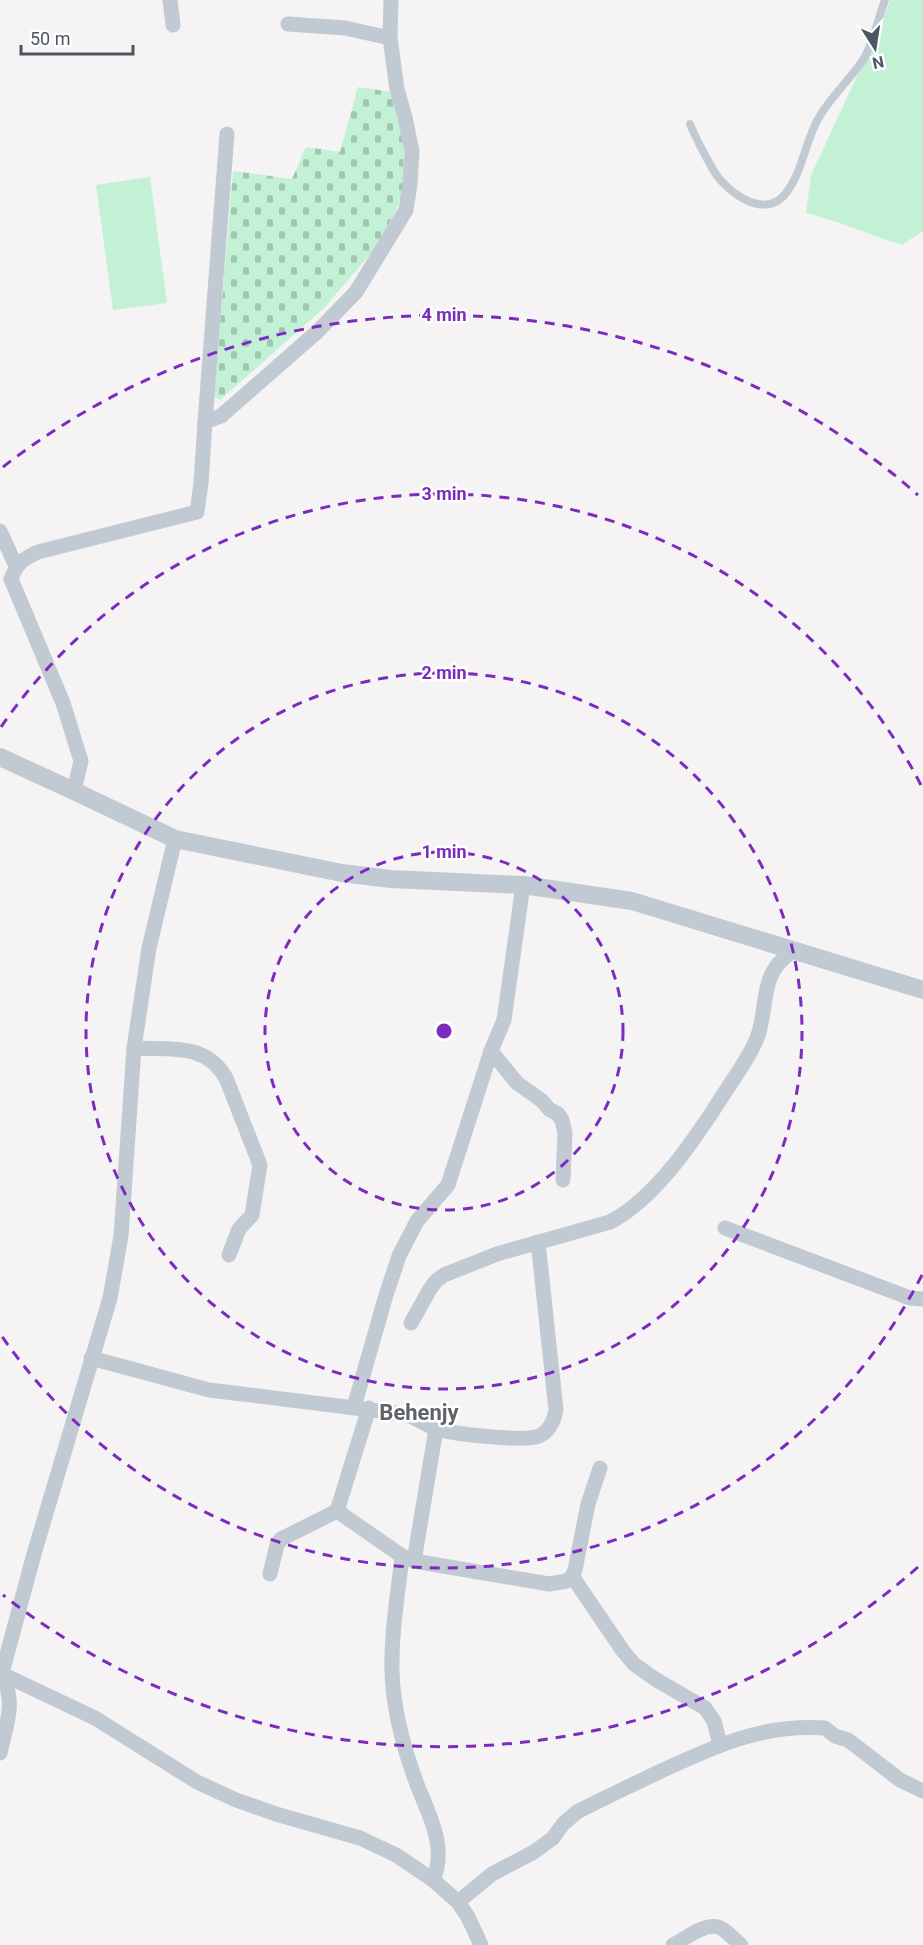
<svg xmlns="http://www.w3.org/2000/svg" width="923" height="1945" font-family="Roboto,sans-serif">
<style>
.cemetery{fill:url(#cemetery-stones)}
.pitch{fill:#c3f1d5}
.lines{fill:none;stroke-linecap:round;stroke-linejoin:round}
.service{stroke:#c1cad2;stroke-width:8}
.minor{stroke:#c1cad2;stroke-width:15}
.tertiary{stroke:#c1cad2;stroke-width:18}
.ring{fill:none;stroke:#7b2cbf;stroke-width:3;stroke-dasharray:10 8}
.labels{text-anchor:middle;stroke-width:5;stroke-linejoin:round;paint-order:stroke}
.neighbourhood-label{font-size:22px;font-weight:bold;fill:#5f6368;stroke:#fff}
.centre{fill:#7b2cbf;stroke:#fff;stroke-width:3}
.ring-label{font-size:18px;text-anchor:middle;font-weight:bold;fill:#7b2cbf;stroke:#fff;stroke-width:5;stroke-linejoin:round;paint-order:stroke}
</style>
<defs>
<pattern id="cemetery-stones" width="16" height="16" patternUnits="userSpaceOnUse" patternTransform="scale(1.5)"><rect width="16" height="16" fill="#c3f1d5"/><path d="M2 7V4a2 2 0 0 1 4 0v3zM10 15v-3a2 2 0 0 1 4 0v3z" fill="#a0c6b0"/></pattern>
</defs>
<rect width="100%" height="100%" fill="#f5f3f3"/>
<polygon class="cemetery" points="358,87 392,92 404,142 403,191 395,213 372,252 324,308 220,400 214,397 233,171 292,179 306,147 340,152"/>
<g class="pitch">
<path d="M890 0H923V231L902 245C869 235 839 221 806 213L811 175 881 25Z"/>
<polygon points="150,177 167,303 113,310 96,185"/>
</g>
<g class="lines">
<path class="service" d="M690 124C694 135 709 163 715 173 729 194 766 220 786 193 804 170 805 138 821 114 833 95 850 79 863 60 873 45 878 18 885 0"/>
<g class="minor">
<polyline points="170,0 173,25"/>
<polyline points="288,24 345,28 390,38"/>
<polyline points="205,422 227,134"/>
<polyline points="0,531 16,566"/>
<path d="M74 791 81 761 63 703 11 579C17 563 23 559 38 552L197 512 201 483 205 422 221 416 317 332 356 292 406 210 410 184 412 151 405 117 397 89 390 38 391 0"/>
<path d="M134 1048C170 1050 205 1042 226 1078L260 1165 252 1215 239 1229 229 1255"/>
<polyline points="491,1051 517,1083 541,1100 550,1110 558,1114 562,1120 565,1133 563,1180"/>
<polyline points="725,1228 910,1298 923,1299"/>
<path d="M411 1323 430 1289 436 1281 444 1275 497 1254 610 1222C657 1198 699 1133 727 1089 738 1072 750 1056 757 1038 766 1016 762 986 776 967 780 961 787 956 792 951"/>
<path d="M91 1358 209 1390 403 1414C416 1417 425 1425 437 1429 454 1434 524 1442 539 1436 550 1431 554 1421 556 1410L538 1242"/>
<polyline points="354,1407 386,1295 399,1256 417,1221 448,1185 491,1051 504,1020 523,885"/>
<polyline points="337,1511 402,1556"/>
<polyline points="414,1561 436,1429"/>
<polyline points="270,1574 277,1545 281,1539 337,1511 369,1408"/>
<polyline points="572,1576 575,1570 588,1504 600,1468"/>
<polyline points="0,1673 95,1718 197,1782 236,1800 276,1814 360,1838 396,1855 433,1880 458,1902 468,1917 481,1945"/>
<path d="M0 1753C7 1721 16 1705 2 1673L34 1554 110 1298 121 1236 134 1048 149 948 175 839"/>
<path d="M433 1880C447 1848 430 1817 418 1787 404 1750 393 1710 392 1671 391 1632 398 1594 402 1556L414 1561 549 1584 567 1581 572 1576 623 1651 634 1664 655 1679 705 1708 714 1721 720 1744"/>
<path d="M458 1902 492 1874 534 1852 553 1838 563 1824 577 1812C604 1798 632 1785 659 1772 715 1746 761 1724 825 1728L835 1736 848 1740 856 1746 900 1780 923 1791"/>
<path d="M673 1945C685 1939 704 1923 718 1927 726 1929 734 1940 741 1945"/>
</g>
<polyline class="tertiary" points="0,757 74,791 175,839 342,873 391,879 523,885 632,901 923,990"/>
</g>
<g class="ring">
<circle cx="444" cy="1031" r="179"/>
<circle cx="444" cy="1031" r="358"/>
<path d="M922 1275A537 537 0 0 1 1 1335M1 727A537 537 0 0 1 922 787"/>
<path d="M918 1567A716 716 0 0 1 3 1595M3 467A716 716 0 0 1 918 495"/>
</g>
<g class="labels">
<g class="neighbourhood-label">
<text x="419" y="1420">Behenjy</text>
</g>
</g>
<circle cx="444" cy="1031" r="9" class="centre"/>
<g class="ring-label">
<text x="444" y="321">4 min</text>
<text x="444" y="500">3 min</text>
<text x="444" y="679">2 min</text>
<text x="444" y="858">1 min</text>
</g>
<g transform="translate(875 48) rotate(168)" stroke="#ffffff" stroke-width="4.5" paint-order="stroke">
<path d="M0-4.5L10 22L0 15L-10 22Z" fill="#4a5661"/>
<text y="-9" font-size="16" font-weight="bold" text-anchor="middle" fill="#4a5661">N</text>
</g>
<path d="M21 45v9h112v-9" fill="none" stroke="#4a5661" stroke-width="3"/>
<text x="30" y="45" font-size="18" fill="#4a5661" stroke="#ffffff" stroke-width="4.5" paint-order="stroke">50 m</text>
</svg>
